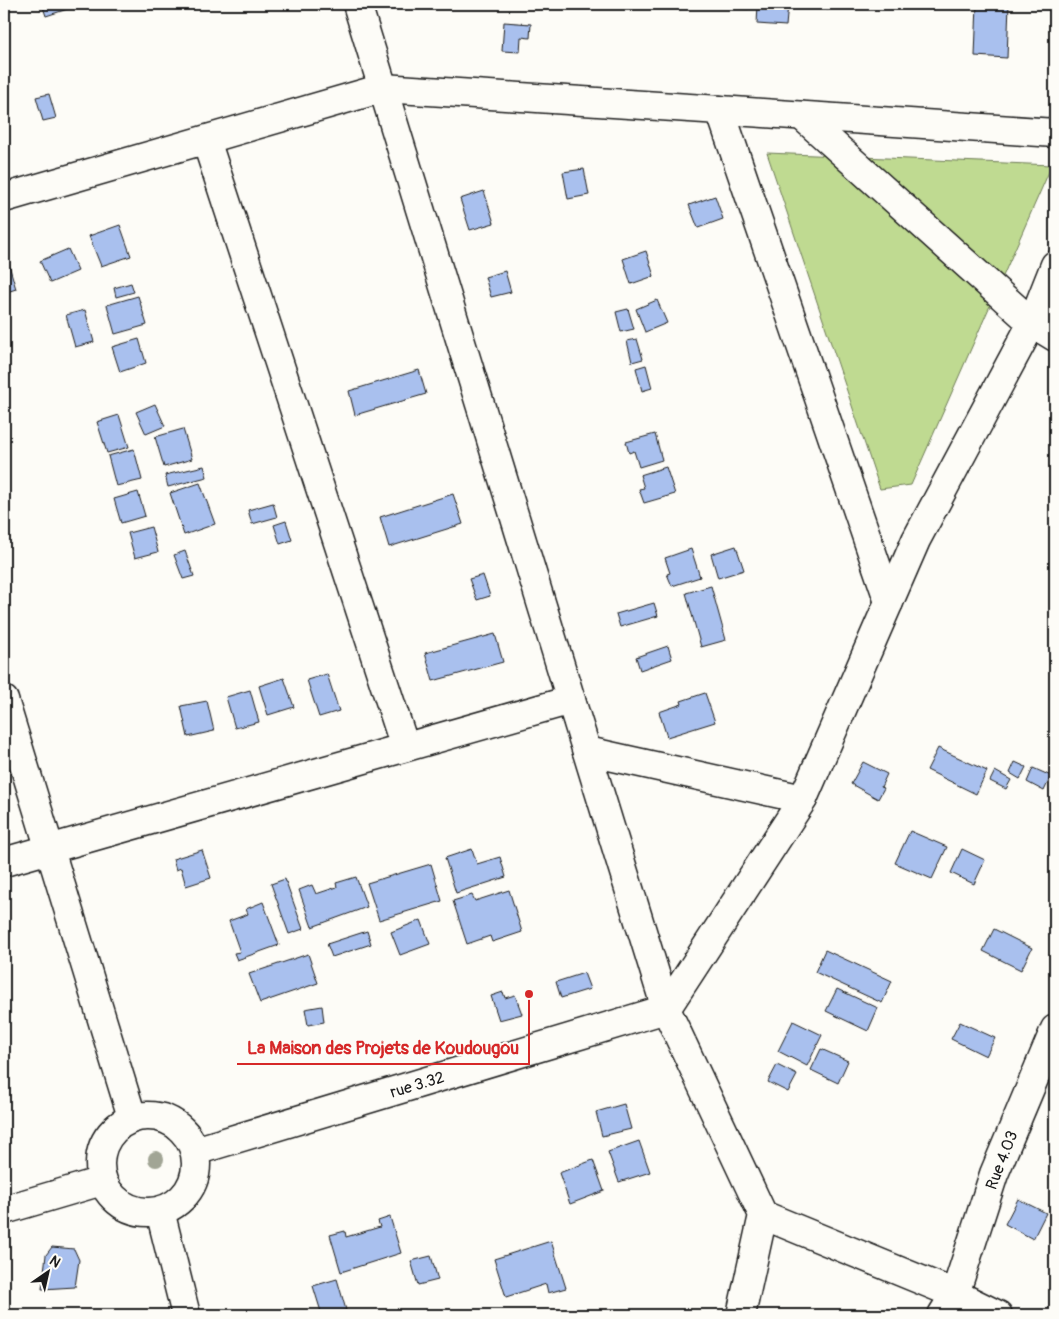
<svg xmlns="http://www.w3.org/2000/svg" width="1059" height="1319" font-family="Pangolin,sans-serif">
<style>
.green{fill:#bfda91;stroke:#6e7b56}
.building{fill:#a9c0ee;stroke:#1c1c1c}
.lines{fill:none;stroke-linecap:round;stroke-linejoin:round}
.minor-casing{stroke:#1c1c1c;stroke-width:31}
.minor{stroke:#fdfcf7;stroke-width:28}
.tree{fill:#a1a595}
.labels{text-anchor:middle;stroke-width:4;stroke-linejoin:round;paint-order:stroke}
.street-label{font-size:16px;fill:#1c1c1c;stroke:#fdfcf7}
.leader{fill:none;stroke:#d62828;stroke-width:2}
.callout-dot{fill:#d62828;stroke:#fdfcf7;stroke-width:2}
.callout-label{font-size:18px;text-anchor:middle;font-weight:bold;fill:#d62828;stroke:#fdfcf7;stroke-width:4;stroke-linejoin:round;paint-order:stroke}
</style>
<rect width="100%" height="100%" fill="#fdfcf7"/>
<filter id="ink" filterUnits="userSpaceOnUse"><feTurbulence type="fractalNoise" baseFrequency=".02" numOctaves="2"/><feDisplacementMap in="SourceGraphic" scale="10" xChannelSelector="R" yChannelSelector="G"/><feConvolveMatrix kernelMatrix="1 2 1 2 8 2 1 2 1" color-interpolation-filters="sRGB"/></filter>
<g filter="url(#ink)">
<polygon class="green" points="767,153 1052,165 911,485 880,489"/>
<g class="building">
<polygon points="42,4 80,4 80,5 46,16"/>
<polygon points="720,4 748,4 748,9 720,6"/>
<polygon points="758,4 788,4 786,26 757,24"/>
<polygon points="796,4 836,4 836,9 795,8"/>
<polygon points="977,4 1009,4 1007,58 975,56"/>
<polygon points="504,22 531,24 530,38 521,37 520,52 502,51"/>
<polygon points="49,94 56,118 43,121 36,97"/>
<polygon points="584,169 589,195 568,199 563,172"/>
<polygon points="484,191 494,223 470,230 460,199"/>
<polygon points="715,196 723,219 698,228 689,205"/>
<polygon points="120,225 131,256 101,266 89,236"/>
<polygon points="4,248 16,289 4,293"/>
<polygon points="68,249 78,271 50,283 40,261"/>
<polygon points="646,251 654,276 631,284 623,259"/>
<polygon points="505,271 511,292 491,297 485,277"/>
<polygon points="131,283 134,292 116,297 114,288"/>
<polygon points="138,296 147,325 115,334 107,305"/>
<polygon points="657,300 667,323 645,332 636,309"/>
<polygon points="628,309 634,329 621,332 616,312"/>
<polygon points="85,310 94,342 75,347 66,315"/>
<polygon points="139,339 146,363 120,372 112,347"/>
<polygon points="637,339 643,359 632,362 627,341"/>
<polygon points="646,365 652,388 642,391 636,368"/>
<polygon points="419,370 426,394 355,415 349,391"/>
<polygon points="155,404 165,426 146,434 136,412"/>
<polygon points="119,415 129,447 107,453 97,422"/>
<polygon points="183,429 192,459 164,467 155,437"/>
<polygon points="655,434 662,460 639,467 634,451 629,453 626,442"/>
<polygon points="134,449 142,480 116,486 108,456"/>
<polygon points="204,466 207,477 168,487 165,475"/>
<polygon points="666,467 675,494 644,503 639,489 644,488 640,475"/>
<polygon points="200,483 215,524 184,535 170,493"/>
<polygon points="138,492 145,516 121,523 114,499"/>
<polygon points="453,494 463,524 389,547 380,517"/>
<polygon points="273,503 277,517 252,524 248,510"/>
<polygon points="286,521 292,540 280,544 274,525"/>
<polygon points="151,527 158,552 135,558 128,533"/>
<polygon points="736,546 744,570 718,578 711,554"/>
<polygon points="691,549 700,577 672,586 667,574 670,573 665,558"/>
<polygon points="185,551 194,576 183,579 174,555"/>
<polygon points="483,575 490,596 477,600 469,579"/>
<polygon points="711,586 726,640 701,647 686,593"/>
<polygon points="654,603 658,616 620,627 616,614"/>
<polygon points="495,634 503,662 433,681 425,653"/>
<polygon points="668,646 672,659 640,670 636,657"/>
<polygon points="327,674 339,711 319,717 307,680"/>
<polygon points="284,678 294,707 268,715 259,686"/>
<polygon points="250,690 259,722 235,728 226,697"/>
<polygon points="705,693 715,722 667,737 659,712 682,704 681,701"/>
<polygon points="207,701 214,731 188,737 181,706"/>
<polygon points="938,748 987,771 976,794 927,770"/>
<polygon points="863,762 887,774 881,787 884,788 878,799 851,784"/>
<polygon points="1015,762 1026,767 1020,779 1010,773"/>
<polygon points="1033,768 1051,776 1044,791 1027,782"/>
<polygon points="995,771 1011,780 1006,789 990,781"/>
<polygon points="910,831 947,847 932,879 895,863"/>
<polygon points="472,849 477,864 500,857 506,877 456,893 445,858"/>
<polygon points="962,849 985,860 974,884 951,873"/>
<polygon points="202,850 211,878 186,886 181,868 176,870 173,859"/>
<polygon points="431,864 442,901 379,920 367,883"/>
<polygon points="356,877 367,907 312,927 299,890 312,885 316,894 337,887 336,883"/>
<polygon points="285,879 303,929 289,934 271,884"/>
<polygon points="509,890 522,932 492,942 490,936 467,944 453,901 472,895 475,901"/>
<polygon points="263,902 279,945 237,960 234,953 240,952 229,921 248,914 246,909"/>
<polygon points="421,920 430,944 400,955 391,932"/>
<polygon points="994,929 1032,948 1021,970 983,951"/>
<polygon points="367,931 371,944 332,957 327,944"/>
<polygon points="825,950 892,981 882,1003 815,972"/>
<polygon points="308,954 318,983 260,1003 249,974"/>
<polygon points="584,973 590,989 561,998 556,982"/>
<polygon points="837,989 878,1008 868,1031 826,1011"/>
<polygon points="503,992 505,998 515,995 522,1014 499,1020 491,996"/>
<polygon points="322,1006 324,1022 308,1025 305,1009"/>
<polygon points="793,1021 822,1035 807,1066 778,1051"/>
<polygon points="960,1022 995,1038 986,1056 951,1039"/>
<polygon points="821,1049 848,1061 838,1083 811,1070"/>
<polygon points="777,1065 797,1075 788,1092 768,1082"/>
<polygon points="624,1104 631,1129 602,1136 596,1112"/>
<polygon points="639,1141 650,1172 619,1182 608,1152"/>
<polygon points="593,1160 604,1191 570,1204 559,1173"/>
<polygon points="1018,1199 1046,1213 1033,1239 1005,1224"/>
<polygon points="390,1217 401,1253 341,1272 330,1235 345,1231 346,1237 380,1227 378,1221"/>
<polygon points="551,1241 566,1288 548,1293 546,1284 506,1297 494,1259"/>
<polygon points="52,1247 74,1249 79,1260 75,1287 42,1289 46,1255"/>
<polygon points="431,1256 438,1280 418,1285 411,1261"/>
<polygon points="337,1279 346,1310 326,1315 322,1315 313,1286"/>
</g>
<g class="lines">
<defs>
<g id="minor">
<polyline points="357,4 666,1009 763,1215 741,1315"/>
<polyline points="720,110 889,602"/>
<polyline points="802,116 1032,323 1055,337"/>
<polyline points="206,140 405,747"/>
<polyline points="4,198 383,88 720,110 1055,133"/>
<polyline points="4,700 132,1117"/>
<polyline points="587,751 803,799"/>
<polyline points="4,862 571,700"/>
<polyline points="666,1009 803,799 916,540 1032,323 1055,265"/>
<circle cx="148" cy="1164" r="48"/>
<polyline points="195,1151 666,1009"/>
<polyline points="4,1210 102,1181"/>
<polyline points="160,1211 186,1315"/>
<polyline points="763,1215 955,1294 998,1315"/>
<polyline points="942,1315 955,1294 994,1174 1055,1029"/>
</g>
</defs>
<use href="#minor" class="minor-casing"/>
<use href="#minor" class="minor"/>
</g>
<circle class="tree" cx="156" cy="1159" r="8"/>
</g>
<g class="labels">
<g class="street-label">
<text transform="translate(417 1084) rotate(-17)" y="6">rue 3.32</text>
<text transform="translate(1001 1160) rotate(-69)" y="6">Rue 4.03</text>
</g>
</g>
<path class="leader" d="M529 994L529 1064H237"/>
<circle class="callout-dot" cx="529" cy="994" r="5"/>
<g class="callout-label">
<text x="383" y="1054">La Maison des Projets de Koudougou</text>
</g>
<rect width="1059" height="1319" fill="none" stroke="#fdfcf7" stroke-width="20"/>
<rect x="10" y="10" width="1039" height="1299" fill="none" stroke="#1c1c1c" stroke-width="2" filter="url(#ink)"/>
<g transform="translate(48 1272) rotate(34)" stroke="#fdfcf7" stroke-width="4" paint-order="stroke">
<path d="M0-4L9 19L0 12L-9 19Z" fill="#1c1c1c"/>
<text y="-8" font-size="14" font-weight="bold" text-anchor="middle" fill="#1c1c1c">N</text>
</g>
</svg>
